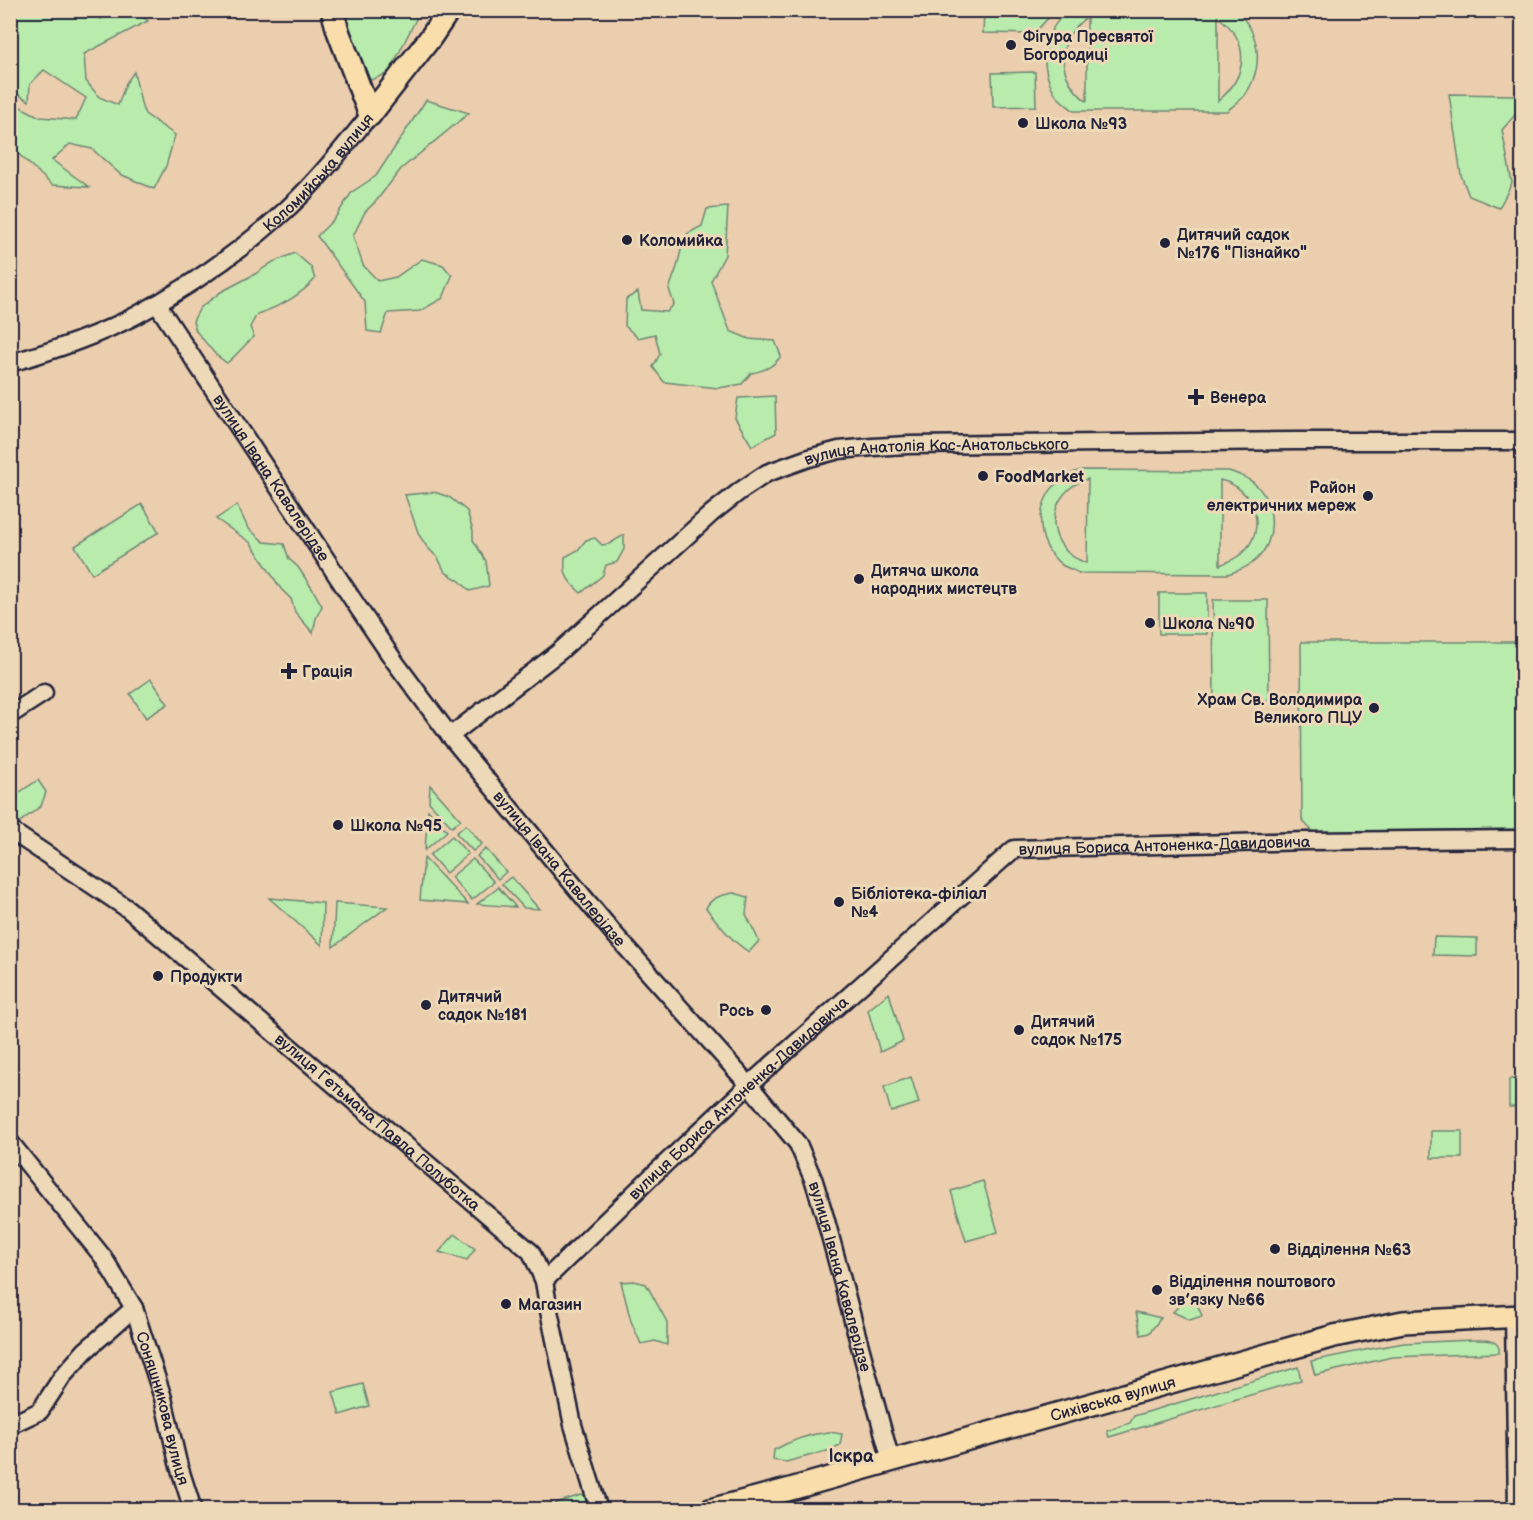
<svg xmlns="http://www.w3.org/2000/svg" width="1533" height="1520" font-family="'Balsamiq Sans',sans-serif">
<style>
.green{fill:#b8ebac;stroke:#6d8674;stroke-width:1.5;fill-rule:evenodd}
.lines{fill:none;stroke-linecap:round;stroke-linejoin:round}
.minor-casing{stroke:#22223b;stroke-width:21}
.major-casing{stroke:#22223b;stroke-width:26}
.minor{stroke:#edd9b7;stroke-width:16}
.major{stroke:#f9deab;stroke-width:21}
.poi-dot{fill:#22223b;stroke:#edd9b7;stroke-width:2}
.labels{text-anchor:middle;stroke-width:6;stroke-linejoin:round;paint-order:stroke}
.poi-label{font-size:16px;font-weight:bold;fill:#22223b;stroke:#edd9b7;text-anchor:start}
.street-label{font-size:16px;fill:#22223b;stroke:#edd9b7}
.neighbourhood-label{font-size:18px;font-weight:bold;fill:#22223b;stroke:#edd9b7}
</style>
<rect width="100%" height="100%" fill="#ebcead"/>
<filter id="ink" filterUnits="userSpaceOnUse"><feTurbulence type="fractalNoise" baseFrequency=".0167" numOctaves="2"/><feDisplacementMap in="SourceGraphic" scale="12" xChannelSelector="R" yChannelSelector="G"/><feConvolveMatrix kernelMatrix="1 2 1 2 8 2 1 2 1" color-interpolation-filters="sRGB"/></filter>
<g filter="url(#ink)">
<g class="green">
<polygon points="11,10 92,11 101,19 111,11 134,11 148,21 84,54 86,81 99,97 118,105 126,83 134,72 142,107 145,114 175,135 166,166 154,189 120,174 92,149 70,144 52,160 89,187 52,185 11,147 11,102 40,117 76,120 86,98 44,70 30,84 29,101 11,90"/>
<polygon points="339,11 420,11 389,73 371,80 359,71"/>
<polygon points="984,11 1055,10 1055,11 1033,34 983,33"/>
<path d="M1236 11C1261 33 1264 67 1245 95 1240 101 1233 106 1227 111H1074C1068 106 1061 101 1056 95 1038 66 1042 32 1068 11ZM1087 17V100L1086 101C1057 76 1054 41 1087 17ZM1218 17C1251 41 1248 76 1218 101Z"/>
<polygon points="1035,72 1036,106 993,107 992,73"/>
<polygon points="1449,94 1515,95 1521,108 1502,130 1512,183 1499,208 1469,196 1461,175"/>
<polygon points="426,100 469,113 401,169 377,200 365,212 353,236 363,265 378,281 396,277 422,259 443,265 452,276 443,298 420,311 388,313 381,333 367,331 365,302 317,236 335,218 352,192 376,176"/>
<path d="M728 207 725 255 711 281 730 331 749 339 775 341 781 356C773 367 764 371 751 373L742 384 718 388 664 382 653 367 660 354 655 334 638 338 625 326 626 299 638 292 641 310 667 312 674 304 669 289 677 267 682 246 687 234 702 226 707 209Z"/>
<path d="M295 253 311 267 315 279C300 296 279 307 257 314L250 327 254 337C244 345 237 355 227 363L216 355 196 331 193 321 200 308 221 292 255 274 273 262Z"/>
<polygon points="775,396 776,433 752,446 735,418 738,398"/>
<path d="M1081 470 1229 471C1240 475 1250 478 1258 487 1276 507 1276 540 1257 559 1249 567 1238 571 1228 574L1079 573C1073 570 1067 568 1062 565 1033 543 1034 498 1064 477 1069 474 1075 472 1081 470ZM1088 479 1087 563H1086C1077 559 1069 556 1063 547 1043 522 1059 486 1088 479ZM1220 480C1254 487 1270 530 1241 554 1235 559 1228 562 1220 565Z"/>
<polygon points="434,492 449,497 467,511 473,531 473,540 486,561 489,586 470,591 460,581 445,572 438,558 427,547 419,535 405,495"/>
<polygon points="142,504 159,532 92,574 75,546"/>
<polygon points="237,505 248,528 264,542 284,544 289,559 298,567 313,590 322,606 316,618 313,633 295,612 291,599 281,589 251,543 216,519"/>
<path d="M624 535V549L617 562 606 565 603 575 581 593C568 581 563 576 565 557L578 550 586 540 595 538 602 545 609 544Z"/>
<rect x="1159" y="593" width="48" height="41"/>
<polygon points="1213,600 1268,600 1269,700 1214,700"/>
<polygon points="1301,642 1522,642 1522,829 1313,832 1302,820"/>
<polygon points="151,679 168,704 146,718 130,694"/>
<polygon points="38,780 46,792 41,806 17,824 11,820 11,798"/>
<polygon points="430,785 461,820 452,827 429,802"/>
<polygon points="428,810 447,831 425,850"/>
<polygon points="466,825 482,844 473,851 456,833"/>
<polygon points="452,836 468,854 446,873 430,855"/>
<polygon points="486,849 506,872 498,879 477,856"/>
<polygon points="424,858 468,904 420,900"/>
<polygon points="473,859 494,882 472,900 451,877"/>
<polygon points="511,877 539,909 524,908 502,884"/>
<polygon points="498,887 516,907 477,904 498,888"/>
<path d="M734 893 748 897 746 914 759 941 749 952C732 942 719 924 706 908 711 897 723 895 734 893Z"/>
<polygon points="269,898 323,903 322,945"/>
<polygon points="335,903 387,907 333,947"/>
<polygon points="1434,937 1477,938 1477,956 1433,955"/>
<polygon points="889,993 903,1041 880,1052 868,1010"/>
<polygon points="1520,1057 1522,1057 1522,1107 1509,1107 1509,1079 1517,1079 1518,1059"/>
<polygon points="911,1077 919,1103 891,1112 884,1087"/>
<rect x="1431" y="1131" width="31" height="27"/>
<polygon points="983,1181 998,1232 966,1241 951,1191"/>
<polygon points="455,1234 475,1249 467,1260 439,1252"/>
<polygon points="634,1281 646,1284 667,1322 667,1345 655,1341 641,1344 631,1321 621,1282"/>
<polygon points="1193,1294 1202,1316 1190,1320 1173,1312 1187,1297"/>
<polygon points="1136,1312 1161,1318 1149,1333 1141,1335"/>
<path d="M1473 1340C1484 1340 1501 1338 1499 1353L1392 1357 1315 1375 1311 1361 1365 1350 1404 1343Z"/>
<polygon points="1298,1367 1301,1380 1109,1437 1107,1431 1130,1423 1134,1416"/>
<polygon points="363,1384 369,1406 340,1415 333,1392"/>
<path d="M829 1432 842 1434 840 1445 827 1451 786 1462 773 1460 774 1450C790 1441 810 1434 829 1432Z"/>
<polygon points="581,1495 585,1496 588,1501 559,1509 553,1509 553,1507 556,1503"/>
</g>
<g class="lines">
<defs>
<g id="minor">
<path id="s1" d="M157 304 357 606 395 662 450 736 616 936 749 1085 798 1144 814 1181 825 1217 891 1461"/>
<path id="s2" d="M10 363C53 351 96 336 135 316 186 289 235 255 278 217 312 188 342 149 370 115"/>
<polyline points="10,715 44,693"/>
<path id="s3" d="M450 736 559 652 712 513 740 491 767 473 809 458 839 450 873 447 908 445 1298 441H1522"/>
<path id="s4" d="M10 830 128 909 531 1252 544 1281 549 1311 573 1425 599 1510"/>
<path id="s5" d="M10 1142 103 1257 134 1308 163 1398 178 1463 193 1510"/>
<path id="s6" d="M544 1281 652 1176 749 1085 1014 849 1307 841 1522 839"/>
<polyline points="1514,1316 1517,1510"/>
<polyline points="10,1425 40,1411 62,1377 85,1351 134,1308"/>
</g>
<g id="major">
<polyline points="332,10 338,31 370,115"/>
<polyline points="370,115 431,37 449,10"/>
<path id="s7" d="M710 1510 787 1490 1334 1336 1403 1322 1522 1316"/>
</g>
</defs>
<use href="#minor" class="minor-casing"/>
<use href="#major" class="major-casing"/>
<use href="#minor" class="minor"/>
<use href="#major" class="major"/>
</g>
</g>
<g class="poi-dot">
<circle cx="1011" cy="45" r="6"/>
<circle cx="1023" cy="123" r="6"/>
<circle cx="627" cy="240" r="6"/>
<circle cx="1165" cy="243" r="6"/>
<path d="M1193 388h6v6h6v6h-6v6h-6v-6h-6v-6h6z"/>
<circle cx="983" cy="476" r="6"/>
<circle cx="1368" cy="496" r="6"/>
<circle cx="859" cy="579" r="6"/>
<circle cx="1150" cy="623" r="6"/>
<path d="M286 662h6v6h6v6h-6v6h-6v-6h-6v-6h6z"/>
<circle cx="1374" cy="708" r="6"/>
<circle cx="338" cy="825" r="6"/>
<circle cx="839" cy="902" r="6"/>
<circle cx="158" cy="976" r="6"/>
<circle cx="426" cy="1005" r="6"/>
<circle cx="766" cy="1010" r="6"/>
<circle cx="1019" cy="1030" r="6"/>
<circle cx="1275" cy="1249" r="6"/>
<circle cx="1157" cy="1290" r="6"/>
<circle cx="506" cy="1304" r="6"/>
</g>
<g class="labels">
<g class="poi-label">
<text x="1023" y="42">Фігура Пресвятої<tspan x="1023" dy="18">Богородиці</tspan></text>
<text x="1035" y="129">Школа №93</text>
<text x="1177" y="240">Дитячий садок<tspan x="1177" dy="18">№176 "Пізнайко"</tspan></text>
<text x="639" y="246">Коломийка</text>
<text x="1210" y="403">Венера</text>
<text x="995" y="482">FoodMarket</text>
<text x="1356" y="493" text-anchor="end">Район<tspan x="1356" dy="18">електричних мереж</tspan></text>
<text x="871" y="576">Дитяча школа<tspan x="871" dy="18">народних мистецтв</tspan></text>
<text x="1162" y="629">Школа №90</text>
<text x="302" y="677">Грація</text>
<text x="1362" y="705" text-anchor="end">Храм Св. Володимира<tspan x="1362" dy="18">Великого ПЦУ</tspan></text>
<text x="350" y="831">Школа №95</text>
<text x="851" y="899">Бібліотека-філіал<tspan x="851" dy="18">№4</tspan></text>
<text x="170" y="982">Продукти</text>
<text x="438" y="1002">Дитячий<tspan x="438" dy="18">садок №181</tspan></text>
<text x="754" y="1016" text-anchor="end">Рось</text>
<text x="1031" y="1027">Дитячий<tspan x="1031" dy="18">садок №175</tspan></text>
<text x="1287" y="1255">Відділення №63</text>
<text x="1169" y="1287">Відділення поштового<tspan x="1169" dy="18">зв’язку №66</tspan></text>
<text x="518" y="1310">Магазин</text>
</g>
<g class="street-label">
<text dy="6" stroke="none"><textPath href="#s2" startOffset="368">Коломийська вулиця</textPath></text>
<text dy="6" stroke="none"><textPath href="#s3" startOffset="585">вулиця Анатолія Кос-Анатольського</textPath></text>
<text dy="6" stroke="none"><textPath href="#s1" startOffset="208">вулиця Івана Кавалерідзе</textPath></text>
<text dy="6" stroke="none"><textPath href="#s6" startOffset="789">вулиця Бориса Антоненка-Давидовича</textPath></text>
<text dy="6" stroke="none"><textPath href="#s1" startOffset="694">вулиця Івана Кавалерідзе</textPath></text>
<text dy="6" stroke="none"><textPath href="#s6" startOffset="267">вулиця Бориса Антоненка-Давидовича</textPath></text>
<text dy="6" stroke="none"><textPath href="#s4" startOffset="470">вулиця Гетьмана Павла Полуботка</textPath></text>
<text dy="6" stroke="none"><textPath href="#s1" startOffset="1198">вулиця Івана Кавалерідзе</textPath></text>
<text dy="6" stroke="none"><textPath href="#s7" startOffset="418">Сихівська вулиця</textPath></text>
<text dy="6" stroke="none"><textPath href="#s5" startOffset="312">Соняшникова вулиця</textPath></text>
</g>
<g class="neighbourhood-label">
<text x="851" y="1462">Іскра</text>
</g>
</g>
<rect width="1533" height="1520" fill="none" stroke="#edd9b7" stroke-width="36"/>
<rect x="18" y="18" width="1497" height="1484" fill="none" stroke="#22223b" stroke-width="2" filter="url(#ink)"/>
</svg>
